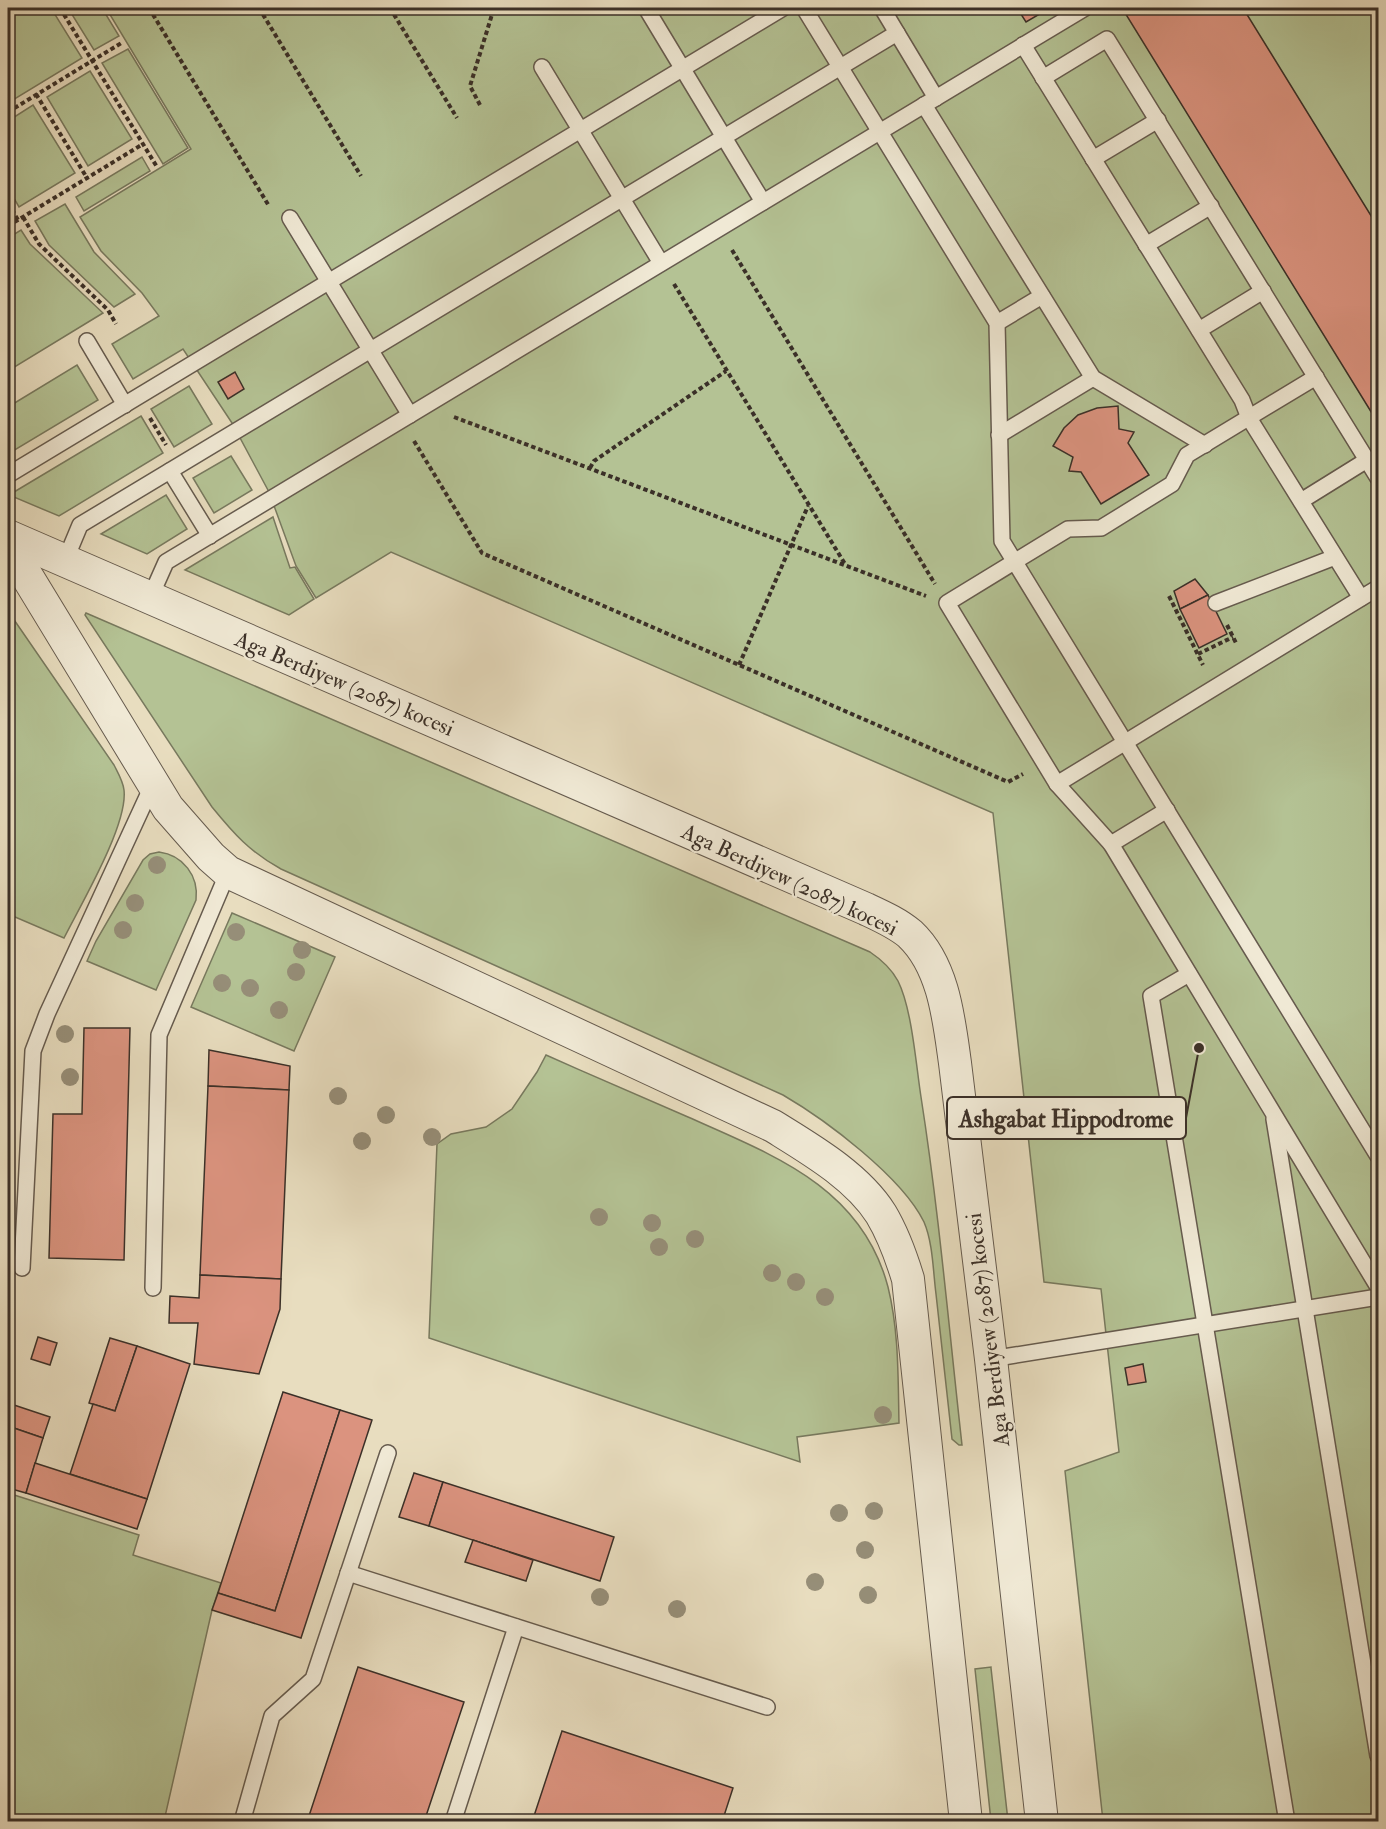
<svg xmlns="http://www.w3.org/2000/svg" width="1386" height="1829" font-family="'IM FELL Double Pica',serif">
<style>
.green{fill:#b4c294;stroke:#78795e;stroke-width:1.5}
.building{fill:#db937f;stroke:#3b3028;stroke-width:1.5}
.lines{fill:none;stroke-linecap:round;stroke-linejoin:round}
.service-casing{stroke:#665b4e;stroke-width:18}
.minor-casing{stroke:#665b4e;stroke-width:34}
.path{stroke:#3b3028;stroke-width:4;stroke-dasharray:4.5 3;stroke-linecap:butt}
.service{stroke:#f0e9d5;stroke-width:15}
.minor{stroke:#f0e9d5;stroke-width:32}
.tree{fill:#968e78}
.labels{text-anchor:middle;stroke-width:4.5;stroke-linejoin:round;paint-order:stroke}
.street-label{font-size:22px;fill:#3b3028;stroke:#f0e9d5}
.leader{fill:none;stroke:#3b3028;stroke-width:2}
.callout-dot{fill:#3b3028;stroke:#f0e9d5;stroke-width:2}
.callout{fill:#f0e9d5;stroke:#3b3028;stroke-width:2}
.callout-label{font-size:24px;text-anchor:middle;font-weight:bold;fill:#3b3028}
</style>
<rect width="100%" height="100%" fill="#e8ddbf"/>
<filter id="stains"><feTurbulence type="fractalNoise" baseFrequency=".00333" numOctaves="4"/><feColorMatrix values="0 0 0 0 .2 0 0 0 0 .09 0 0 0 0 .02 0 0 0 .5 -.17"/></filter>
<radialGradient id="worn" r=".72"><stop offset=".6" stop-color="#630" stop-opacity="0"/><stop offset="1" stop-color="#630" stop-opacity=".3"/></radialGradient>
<g class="green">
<polygon points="8,8 51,8 82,58 8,103"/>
<polygon points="68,8 102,8 119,36 94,50"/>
<polygon points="106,8 1378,8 1378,1821 1103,1821 1065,1471 1119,1452 1101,1289 1044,1282 993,813 391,552 316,598 296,566 269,492 232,423 183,349 133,379 112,344 159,316 142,293 101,251 80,217 191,149"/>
<polygon points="128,49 188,148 163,164 102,63"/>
<polygon points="90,71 132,139 88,166 47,97"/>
<polygon points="33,105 75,173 19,207 8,188 8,121"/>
<polygon points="142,157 150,171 84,211 76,197"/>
<polygon points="65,204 94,252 135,294 114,307 49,245 35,221"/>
<polygon points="21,230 30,244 103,313 8,371 8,238"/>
<polygon points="77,365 98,400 8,454 8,407"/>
<polygon points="189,386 212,424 174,447 151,409"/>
<polygon points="141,416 163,453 59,516 9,495"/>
<polygon points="231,456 252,490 214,513 193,478"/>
<polygon points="166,495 187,529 147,554 101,534"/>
<polygon points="273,517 290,568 295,567 314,599 289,615 185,570"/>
<path d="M8 611 114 765C118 773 123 781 124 790 128 825 81 904 64 938L8 914Z"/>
<path d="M86 613 870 952C882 960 891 968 898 981 912 1009 916 1065 921 1097 939 1212 949 1329 962 1445H959L952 1439C947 1390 941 1342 936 1294 933 1271 933 1243 924 1222 902 1177 826 1120 783 1095L281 869C250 852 234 834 212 807L85 615Z"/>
<path d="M159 852C183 855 199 876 196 900L156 990 87 961 96 941 143 860 150 854Z"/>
<polygon points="232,913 335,957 294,1051 191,1007"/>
<path d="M546 1055C593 1076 640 1096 688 1117 773 1155 862 1187 888 1287 899 1331 898 1378 899 1423L797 1437 800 1462 429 1338 437 1144 451 1134 486 1127 512 1109 537 1072Z"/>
<polygon points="8,1493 139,1535 133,1555 221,1583 212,1610 164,1821 8,1821"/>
<polygon points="991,1667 991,1668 1008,1821 991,1821 975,1669"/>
</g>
<g class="building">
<polygon points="1017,8 1050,8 1026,22"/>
<polygon points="1122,8 1243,8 1378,227 1378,423"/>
<polygon points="235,372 244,389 228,399 218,382"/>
<polygon points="1118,406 1119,429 1134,432 1128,443 1149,475 1101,504 1081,472 1069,471 1073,457 1053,446 1064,428 1078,415 1097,408"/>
<polygon points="1195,579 1208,595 1180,609 1174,591"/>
<polygon points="1208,595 1227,634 1199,648 1180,609"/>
<polygon points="84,1028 130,1028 124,1260 49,1258 53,1114 82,1114"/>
<polygon points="209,1050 290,1066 289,1090 208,1086"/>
<polygon points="208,1086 289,1090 281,1279 200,1275"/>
<polygon points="200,1275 281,1279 280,1309 259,1374 194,1364 198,1323 169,1323 170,1296 199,1298"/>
<polygon points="38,1337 57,1343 50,1365 31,1359"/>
<polygon points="110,1338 137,1346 115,1411 89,1403"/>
<polygon points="137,1346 190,1364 147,1499 70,1474 93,1404 115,1411"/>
<polygon points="1143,1364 1146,1382 1128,1385 1125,1368"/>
<polygon points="283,1392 340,1410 275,1611 218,1593"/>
<polygon points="8,1403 50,1417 43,1438 8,1426"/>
<polygon points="340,1410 372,1420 301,1638 212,1610 218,1593 275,1611"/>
<polygon points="8,1426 43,1438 26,1493 8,1488"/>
<polygon points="35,1463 147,1499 137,1529 26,1493"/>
<polygon points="414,1473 443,1482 429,1526 399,1517"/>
<polygon points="443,1482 614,1537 600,1581 429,1526"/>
<polygon points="473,1540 533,1560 526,1581 465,1562"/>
<polygon points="358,1667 464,1702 424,1822 307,1822"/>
<polygon points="562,1731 733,1788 722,1822 532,1822"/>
</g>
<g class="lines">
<defs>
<g id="service">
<polyline points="646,8 763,202"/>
<polyline points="804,8 997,323 1002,541 1378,1156"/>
<polyline points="882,8 936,98"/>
<polyline points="1023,45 1242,400 1249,418 1361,598"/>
<polyline points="542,67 661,263"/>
<polyline points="1043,78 1107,39 1378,478"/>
<polyline points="924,105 1093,378 1205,445"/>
<polyline points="1093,159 1158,120"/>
<polyline points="290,218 410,415"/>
<polyline points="1146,245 1211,206"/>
<polyline points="997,323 1042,296"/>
<polyline points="1199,330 1263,291"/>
<polyline points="87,341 125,405"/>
<polyline points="1316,377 1187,455 1172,484 1101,528 1068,529 947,603 1057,784 1111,844 1378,1287"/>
<polyline points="999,435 1093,378"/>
<polyline points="170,471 210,536"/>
<polyline points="8,475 783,8"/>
<polyline points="1301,501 1367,460"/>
<polyline points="65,561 80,525 897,33"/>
<polyline points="150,598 166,562 1085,8"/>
<polyline points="1216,603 1335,557"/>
<polyline points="1057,784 1376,589 1378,594"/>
<polyline points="1111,844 1167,810"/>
<polyline points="1189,974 1151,996 1287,1822"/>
<polyline points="1274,1119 1378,1756"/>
<polyline points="22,1268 33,1051 47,1014 153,784"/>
<polyline points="153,1288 159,1035 228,872"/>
<polyline points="991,1359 1378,1297"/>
<polyline points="348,1573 767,1707"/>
<polyline points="242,1822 272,1716 313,1679 388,1453"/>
<polyline points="453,1822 516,1627"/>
</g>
<g id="minor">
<path d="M8 536 866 909C881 916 897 923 910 934 944 966 949 1020 955 1063L991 1359 1042 1822"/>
<path d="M8 545 168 808 211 857 228 872 773 1126C810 1149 857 1176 881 1214 893 1234 901 1256 908 1279L966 1822"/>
</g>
</defs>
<use href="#service" class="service-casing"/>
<use href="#minor" class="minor-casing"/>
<g class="path">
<polyline points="60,8 157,167"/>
<polyline points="149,8 269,206"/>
<polyline points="259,8 361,176"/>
<polyline points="390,8 457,118"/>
<polyline points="36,94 87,178"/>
<polyline points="480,105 470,86 494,8"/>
<polyline points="8,112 123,42"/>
<polyline points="8,203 18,220"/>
<polyline points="23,217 39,244 108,310 116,324"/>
<polyline points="8,226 143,144"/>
<polyline points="732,250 935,584"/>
<polyline points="674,284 845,564"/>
<polyline points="454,417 926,596"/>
<polyline points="150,418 166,445"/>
<polyline points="414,441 482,553 1008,782 1023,774"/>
<polyline points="590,468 594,461 726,371"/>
<polyline points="1169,596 1203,665"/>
<polyline points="1227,625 1237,645"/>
<polyline points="1198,654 1233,637"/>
<polyline points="739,665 808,506"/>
</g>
<use href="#service" class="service"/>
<use href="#minor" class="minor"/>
</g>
<g class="tree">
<circle cx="157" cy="865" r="9"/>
<circle cx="135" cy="903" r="9"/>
<circle cx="123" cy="930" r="9"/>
<circle cx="236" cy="932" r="9"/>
<circle cx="302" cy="950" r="9"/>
<circle cx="296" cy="972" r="9"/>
<circle cx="222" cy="983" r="9"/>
<circle cx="250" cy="988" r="9"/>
<circle cx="279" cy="1010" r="9"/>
<circle cx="65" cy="1034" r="9"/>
<circle cx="70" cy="1077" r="9"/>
<circle cx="338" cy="1096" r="9"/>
<circle cx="386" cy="1115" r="9"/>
<circle cx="432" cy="1137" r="9"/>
<circle cx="362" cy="1141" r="9"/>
<circle cx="599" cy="1217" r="9"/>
<circle cx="652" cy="1223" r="9"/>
<circle cx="695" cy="1239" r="9"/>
<circle cx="659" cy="1247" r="9"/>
<circle cx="772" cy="1273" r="9"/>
<circle cx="796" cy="1282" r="9"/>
<circle cx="825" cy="1297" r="9"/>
<circle cx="883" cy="1415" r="9"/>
<circle cx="874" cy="1511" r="9"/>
<circle cx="839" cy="1513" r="9"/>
<circle cx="865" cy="1550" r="9"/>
<circle cx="815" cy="1582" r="9"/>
<circle cx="868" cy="1595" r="9"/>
<circle cx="600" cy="1597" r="9"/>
<circle cx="677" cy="1609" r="9"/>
</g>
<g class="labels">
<g class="street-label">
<text transform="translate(345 683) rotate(23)" y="8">Aga Berdiyew (2087) kocesi</text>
<text transform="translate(790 879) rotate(25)" y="8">Aga Berdiyew (2087) kocesi</text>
<text transform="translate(987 1330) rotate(-97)" y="8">Aga Berdiyew (2087) kocesi</text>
</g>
</g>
<path class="leader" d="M1199 1048L1186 1118"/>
<circle class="callout-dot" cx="1199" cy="1048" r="6"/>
<rect class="callout" x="947" y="1097" width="239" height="42" rx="6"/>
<g class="callout-label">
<text x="1066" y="1127">Ashgabat Hippodrome</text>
</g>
<rect width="1386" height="1829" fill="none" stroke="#e8ddbf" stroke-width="30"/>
<rect x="9" y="9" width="1368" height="1811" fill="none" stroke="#3b3028" stroke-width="3"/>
<rect x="15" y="15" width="1356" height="1799" fill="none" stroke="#3b3028" stroke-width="1.5"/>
<rect width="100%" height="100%" filter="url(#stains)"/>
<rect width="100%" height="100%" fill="url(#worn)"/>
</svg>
